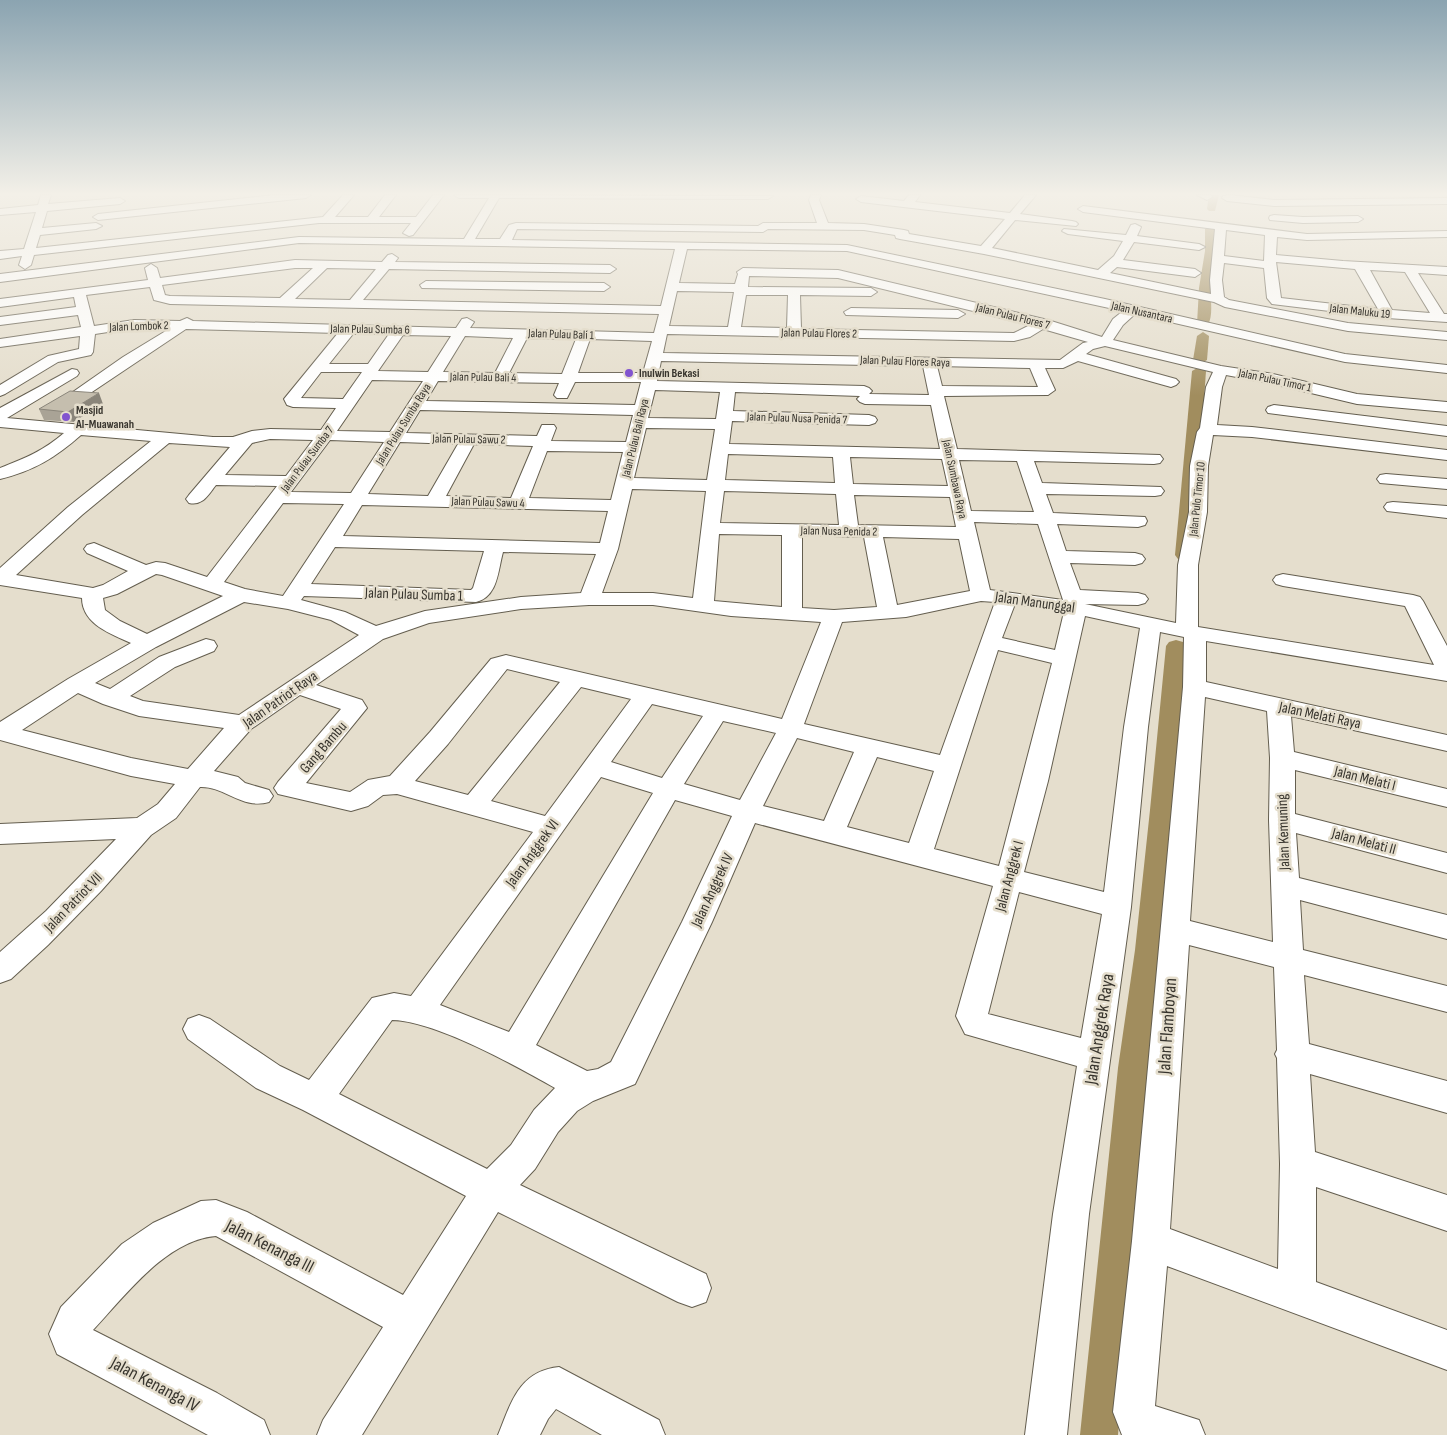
<svg xmlns="http://www.w3.org/2000/svg" width="1447" height="1435" font-family="'Sofia Sans Condensed',sans-serif">
<style>
.lines{fill:none;stroke-linecap:round;stroke-linejoin:round}
.canal{fill:#a18d5e;fill-rule:evenodd}
.minor-casing{stroke:#645e4f;stroke-width:2}
.minor{fill:#fff;fill-rule:evenodd}
.wall{fill:#a9a396}
.shaded-wall{fill:#8a857a}
.building{fill:#c5beae;stroke:#8a857a}
.poi-dot{fill:#8255cf;stroke:#e5decd;stroke-width:2}
.labels{text-anchor:middle;stroke-width:5;stroke-linejoin:round;paint-order:stroke}
.far-street-label{font-size:12px;fill:#37342d;stroke:#e5decd}
.far-poi-label{font-size:12px;font-weight:bold;fill:#37342d;stroke:#e5decd;text-anchor:start}
.street-label{font-size:15px;fill:#37342d;stroke:#e5decd}
.near-street-label{font-size:18px;fill:#37342d;stroke:#e5decd}
</style>
<rect width="100%" height="100%" fill="#e5decd"/>
<g class="lines">
<g class="canal">
<polygon points="1209,195 1219,195 1215,211 1209,211 1207,209"/>
<path d="M1210 226 1215 229C1217 249 1212 268 1211 288 1210 301 1214 315 1207 327L1203 328 1197 324 1199 288 1205 251V229Z"/>
<polygon points="1203,332 1209,336 1207,360 1200,364 1193,360 1197,336"/>
<polygon points="1199,367 1206,371 1193,555 1190,559 1184,560 1178,559 1175,555 1192,371"/>
<polygon points="1176,640 1183,642 1186,646 1174,810 1161,950 1148,1068 1118,1435 1080,1435 1118,1068 1135,950 1150,810 1166,646 1169,642"/>
</g>
<defs>
<g id="minor">
<polygon points="41,195 51,195 48,204 120,198 125,201 120,204 47,211 42,228 96,223 102,226 96,229 40,235 36,248 323,217 343,195 354,195 335,217 368,217 385,195 396,195 379,217 416,217 433,195 444,195 413,235 409,236 403,233 411,223 319,223 34,255 31,265 25,269 19,265 22,256 0,259 0,251 24,249 36,212 0,215 0,209 38,205"/>
<polygon points="275,195 311,195 306,198 98,220 93,217 98,214"/>
<path d="M454 195 773 196 768 199 499 198 475 239H500L509 225 516 223 758 226 763 223H817L809 200 811 195H821L819 200 828 223 864 224 904 230 908 231 909 234 981 246 1005 219 861 202 856 199 861 196 904 201 909 195H920L915 202 1010 213 1025 195H1036L1020 214 1072 221 1076 222 1078 224 1076 226 1015 220 992 248 1098 270 1114 256 1123 241 1068 234 1062 231 1064 229 1126 235 1131 225 1135 224 1141 227 1137 236 1199 244 1205 247 1199 250 1134 242 1123 260 1195 269 1201 273 1195 277 1117 267 1110 273 1211 294 1210 280 1215 229 1083 212 1078 209 1083 206 1307 234 1447 231V237L1307 240 1277 237 1276 255 1343 261 1447 267V275L1418 273 1444 314H1447V322L1387 318 1272 304 1267 298 1264 268 1224 263 1222 280 1224 297 1229 300 1348 323 1447 332V340L1348 331 1225 307 1214 302 984 254 900 239 896 238 895 235 864 230 768 229 763 232 517 229 512 240 847 245 1105 299 1345 354 1447 365V373L1345 362 1135 314 1123 325 1113 340 1221 366 1273 374 1357 394 1447 402V412L1357 404 1273 384 1226 375 1222 387 1217 425 1252 427 1447 450V460L1252 437 1213 435 1208 466 1207 512 1198 565V627L1434 665 1405 606 1283 586 1276 584 1273 580 1276 576 1283 574 1413 595 1420 597 1423 601 1447 646V681L1206 641V682L1447 735V751L1291 716 1294 752 1447 789V807L1295 770V814L1447 853V873L1296 833 1299 878 1447 915V939L1300 900 1303 950 1447 986V1012L1304 975 1309 1044 1447 1081V1113L1310 1074 1315 1152 1447 1195V1231L1316 1187V1282L1447 1330V1370L1167 1266 1155 1406 1199 1420 1205 1435H1122L1113 1412 1132 1241 1183 687 1184 637 1160 632 1148 727 1131 907 1089 1214 1067 1435H1025L1053 1214 1077 1066 965 1034 956 1016 993 886 755 823 712 922 635 1084 593 1101 577 1111 558 1132 535 1169 520 1185 706 1274 711 1288 706 1302 692 1307 678 1302 498 1212 362 1435H317L323 1420 383 1327 216 1236C166 1240 125 1296 93 1330L217 1393 264 1420 270 1435H208L57 1354 49 1334 61 1307 122 1244 153 1223 201 1201 216 1200 247 1212 403 1295 466 1196 303 1110 256 1088 188 1039 183 1029 188 1019 199 1015 210 1019 280 1066 309 1080 372 998 394 993 411 996 533 832 397 794 383 795 368 806 351 811 278 794 274 788 278 782 341 709 300 695 251 729 214 771 238 777 245 783 269 790 273 796 269 802C242 810 225 786 200 787L176 818 151 835 101 891 48 945 11 979 0 983V952L46 911 116 839 0 844V824L137 818 158 804 175 784 131 776 0 740V722L68 679 131 643C111 634 82 624 82 598L0 585V568L68 507 151 441 81 435C56 457 34 471 0 479V468C26 458 43 451 64 433L0 427V408L72 369 77 370 79 373 77 376 7 418 213 437H233L252 431 270 429 321 430 336 408 293 407 287 405 284 399 338 333 186 329 80 400H70L67 397 70 394 123 357 169 329 134 328 95 334 93 352 91 355 58 362 5 394 0 396V385L48 356 79 349 80 336 0 347V339L81 327 78 315 0 325V317L76 307 74 297 0 307V299L148 280 145 268 151 264 157 268 160 278 295 260 382 262 388 255 392 254 398 258 395 262 610 265 616 269 610 273 389 269 363 300 661 306 675 249 299 243 0 282V274L299 237 464 239 489 198H459ZM1226 230 1265 235 1264 261 1224 256ZM687 249 847 251 1123 311 1113 319 1102 337 1048 320 838 270 743 268 737 272 738 274 735 284 679 283ZM1276 262 1355 269 1378 309 1281 298ZM295 268H313L280 298 170 296 165 295 162 285ZM327 268 376 269 350 300 295 299ZM1370 270 1405 272 1430 313 1392 310ZM749 276 838 278 1030 325 1014 333 801 329 800 295 871 296 877 292 871 288 748 287ZM150 287 154 300 170 304 659 314 654 333 470 328 474 322 467 318 462 319 456 328 193 321 187 318 180 321 134 320 94 326 86 295ZM677 291 734 292 728 327 669 326ZM746 295H788L787 328 741 327ZM1043 329 1088 342 1083 343 1060 360 663 353 667 334 1014 341 1030 337ZM353 334H389L368 364H329ZM403 335 451 336 428 372 378 371ZM465 336 513 338 495 373 443 372ZM527 338 576 339 562 374 509 373ZM590 339 652 341 643 373H578ZM1105 346 1213 372 1206 387 1200 428 1197 432 1190 466 1189 512 1178 565 1176 623 1085 604 1138 605 1145 603 1148 599 1145 595 1138 593 1080 590 1070 563 1135 565 1142 563 1145 559 1142 555 1135 553 1066 551 1057 524 1138 527 1145 525 1147 521 1145 517 1053 513 1046 494 1155 496 1161 495 1164 491 1161 487 1042 483 1034 461 1154 464 1160 463 1163 459 1160 455 957 449 944 396 1048 395 1055 390 1045 368H1063L1078 361 1171 387 1176 385 1179 382 1176 379 1086 354 1093 349ZM661 361 923 366 929 395 869 394 872 391 869 388 864 386 657 381ZM937 366 1030 368 1038 387 942 386ZM321 372H362L343 399 301 398ZM372 380 423 381 390 432 337 431ZM438 381 559 383 554 395 557 398H567L575 382H641L635 405 426 401ZM655 390 720 392 716 419 648 418ZM735 392 860 396 857 399 860 402 865 404 931 405 940 449 729 444 732 421 869 425 875 423 877 420 875 417 869 415 733 411ZM420 410 633 415 626 442 551 441 556 428 554 425H542L537 436 406 433ZM646 428 715 429 707 480 634 478ZM270 439 313 440 286 476 225 475 252 443ZM330 440 384 442 351 493 291 492ZM400 442 458 444 428 496 368 494ZM169 443 230 447 189 495 186 499 189 503C203 506 208 495 216 485L277 486 207 577 165 563 156 562 146 565 94 543 87 545 84 549 87 553 128 571 103 585 93 588 16 575 82 515ZM474 444 533 446 511 498 446 496ZM547 451 623 452 611 500 529 498ZM728 454 833 457 835 483 725 480ZM850 457 942 459 948 486 853 484ZM959 460 1017 461 1034 512 971 511ZM632 489 706 491 693 598 653 593H602L618 549ZM724 491 836 494 839 525 720 523ZM854 495 950 497 956 527 858 525ZM283 503 344 504 283 596 245 589 224 582ZM362 505 608 511 600 543 343 536ZM974 522 1038 524 1063 600 990 590ZM719 534 782 535V607L714 601ZM802 535 864 537 877 607 834 610 802 608ZM883 537 959 539 970 591 897 605ZM335 547 484 551 473 588 471 590 311 584ZM503 552 596 554 581 593 521 597 425 611 376 626 345 612 301 600 304 596 476 602C498 597 498 570 503 552ZM156 574 162 575 223 596 147 634 120 621 105 610 103 598 117 594ZM981 601 995 602 940 755 804 724 842 622 906 617ZM244 602 288 609 331 620 359 635 239 715 143 701 130 696 175 667 214 651 217 646 214 641 206 639 159 657 110 689 95 683 156 647ZM1015 604 1064 612 1055 650 1002 638ZM589 605H653L731 616 821 622 782 719 506 655 491 659 430 732 390 776 368 780 350 792 306 783 367 708 362 700 316 685 383 639 429 623 521 609ZM1085 616 1140 628 1124 727 1104 892 1024 872 1048 781ZM998 650 1052 663 999 866 934 849ZM507 669 560 682 468 795 415 781 448 744ZM581 687 631 699 545 816 491 801ZM78 693 103 704 139 716 224 728 188 769 131 758 22 730ZM1205 697 1267 711 1270 758 1269 820 1273 942 1190 921ZM652 704 703 716 662 778 611 762ZM723 721 776 733 740 800 684 784ZM797 738 854 752 824 821 763 806ZM877 757 934 771 909 843 847 827ZM601 777 653 793 509 1032 440 1005ZM675 800 732 816 682 922 611 1062 598 1069 587 1071 536 1045ZM1019 892 1102 914 1081 1038 988 1014ZM1189 945 1274 967 1277 1050 1275 1054 1277 1058 1280 1164 1278 1269 1170 1229ZM392 1020C436 1021 516 1066 555 1088L534 1110 511 1145 487 1169 339 1094Z"/>
<polygon points="1197,195 1211,195 1212,197 1207,200"/>
<polygon points="1230,195 1274,200 1447,198 1447,204 1274,206 1227,201 1222,198 1223,196"/>
<polygon points="1274,215 1303,217 1358,216 1363,219 1358,222 1303,223 1270,220 1269,218 1270,216"/>
<polygon points="426,281 604,283 610,287 604,291 422,288 420,285"/>
<polygon points="851,308 958,310 965,314 958,318 846,315 844,312"/>
<polygon points="1274,405 1447,426 1447,436 1268,413 1266,410 1268,407"/>
<polygon points="1386,474 1447,479 1447,489 1380,483 1377,479 1380,475"/>
<polygon points="1393,502 1447,506 1447,518 1387,511 1384,507 1387,503"/>
<path d="M559 1367 659 1420 665 1435H602L556 1409 548 1419 540 1435H498C511 1403 519 1371 559 1367Z"/>
</g>
</defs>
<use href="#minor" class="minor-casing"/>
<use href="#minor" class="minor"/>
</g>
<polygon class="wall" points="103,404 73,422 44,420 39,409"/>
<polygon class="shaded-wall" points="99,393 103,404 73,422 68,412"/>
<polygon class="building" points="70,391 99,393 68,412 39,409"/>
<linearGradient id="sky" x2="0" y2="1"><stop stop-color="#8ba4b1"/><stop offset="0.49" stop-color="#f3f0e8"/><stop offset="1" stop-color="#f3f0e8" stop-opacity="0"/></linearGradient>
<rect width="1447" height="396" fill="url(#sky)"/>
<g class="poi-dot">
<circle cx="629" cy="373" r="5"/>
<circle cx="66" cy="417" r="5"/>
</g>
<g class="labels">
<g class="far-street-label">
<text transform="translate(1360 311) rotate(6)" y="4">Jalan Maluku 19</text>
<text transform="translate(1142 312) rotate(13)" y="4">Jalan Nusantara</text>
<text transform="translate(1013 316) rotate(14)" y="4">Jalan Pulau Flores 7</text>
<text transform="translate(139 326) rotate(-2)" y="4">Jalan Lombok 2</text>
<text transform="translate(370 329) rotate(1)" y="4">Jalan Pulau Sumba 6</text>
<text transform="translate(819 333) rotate(1)" y="4">Jalan Pulau Flores 2</text>
<text transform="translate(561 334) rotate(2)" y="4">Jalan Pulau Bali 1</text>
<text transform="translate(905 361) rotate(2)" y="4">Jalan Pulau Flores Raya</text>
<text transform="translate(483 377) rotate(1)" y="4">Jalan Pulau Bali 4</text>
<text transform="translate(1275 380) rotate(12)" y="4">Jalan Pulau Timor 1</text>
<text transform="translate(797 418) rotate(2)" y="4">Jalan Pulau Nusa Penida 7</text>
<text transform="translate(403 424) rotate(-58)" y="4">Jalan Pulau Sumba Raya</text>
<text transform="translate(635 438) rotate(-76)" y="4">Jalan Pulau Bali Raya</text>
<text transform="translate(469 439) rotate(1)" y="4">Jalan Pulau Sawu 2</text>
<text transform="translate(307 459) rotate(-53)" y="4">Jalan Pulau Sumba 7</text>
<text transform="translate(955 479) rotate(78)" y="4">Jalan Sumbawa Raya</text>
<text transform="translate(1197 499) rotate(-84)" y="4">Jalan Pulo Timor 10</text>
<text transform="translate(488 502) rotate(2)" y="4">Jalan Pulau Sawu 4</text>
<text transform="translate(839 531) rotate(1)" y="4">Jalan Nusa Penida 2</text>
</g>
<g class="far-poi-label">
<text x="639" y="377">Inulwin Bekasi</text>
<text x="76" y="414">Masjid<tspan x="76" dy="14">Al-Muawanah</tspan></text>
</g>
<g class="street-label">
<text transform="translate(414 594) rotate(2)" y="5">Jalan Pulau Sumba 1</text>
<text transform="translate(1035 602) rotate(8)" y="5">Jalan Manunggal</text>
<text transform="translate(280 699) rotate(-35)" y="5">Jalan Patriot Raya</text>
<text transform="translate(1320 715) rotate(12)" y="5">Jalan Melati Raya</text>
<text transform="translate(323 747) rotate(-49)" y="5">Gang Bambu</text>
<text transform="translate(1365 778) rotate(14)" y="5">Jalan Melati I</text>
<text transform="translate(1283 832) rotate(-92)" y="5">Jalan Kemuning</text>
<text transform="translate(1364 841) rotate(15)" y="5">Jalan Melati II</text>
<text transform="translate(532 853) rotate(-54)" y="5">Jalan Anggrek VI</text>
<text transform="translate(1009 876) rotate(-75)" y="5">Jalan Anggrek I</text>
<text transform="translate(712 890) rotate(-65)" y="5">Jalan Anggrek IV</text>
<text transform="translate(73 902) rotate(-46)" y="5">Jalan Patriot VII</text>
</g>
<g class="near-street-label">
<text transform="translate(1167 1026) rotate(-86)" y="6">Jalan Flamboyan</text>
<text transform="translate(1099 1029) rotate(-81)" y="6">Jalan Anggrek Raya</text>
<text transform="translate(270 1246) rotate(27)" y="6">Jalan Kenanga III</text>
<text transform="translate(155 1384) rotate(28)" y="6">Jalan Kenanga IV</text>
</g>
</g>
</svg>
